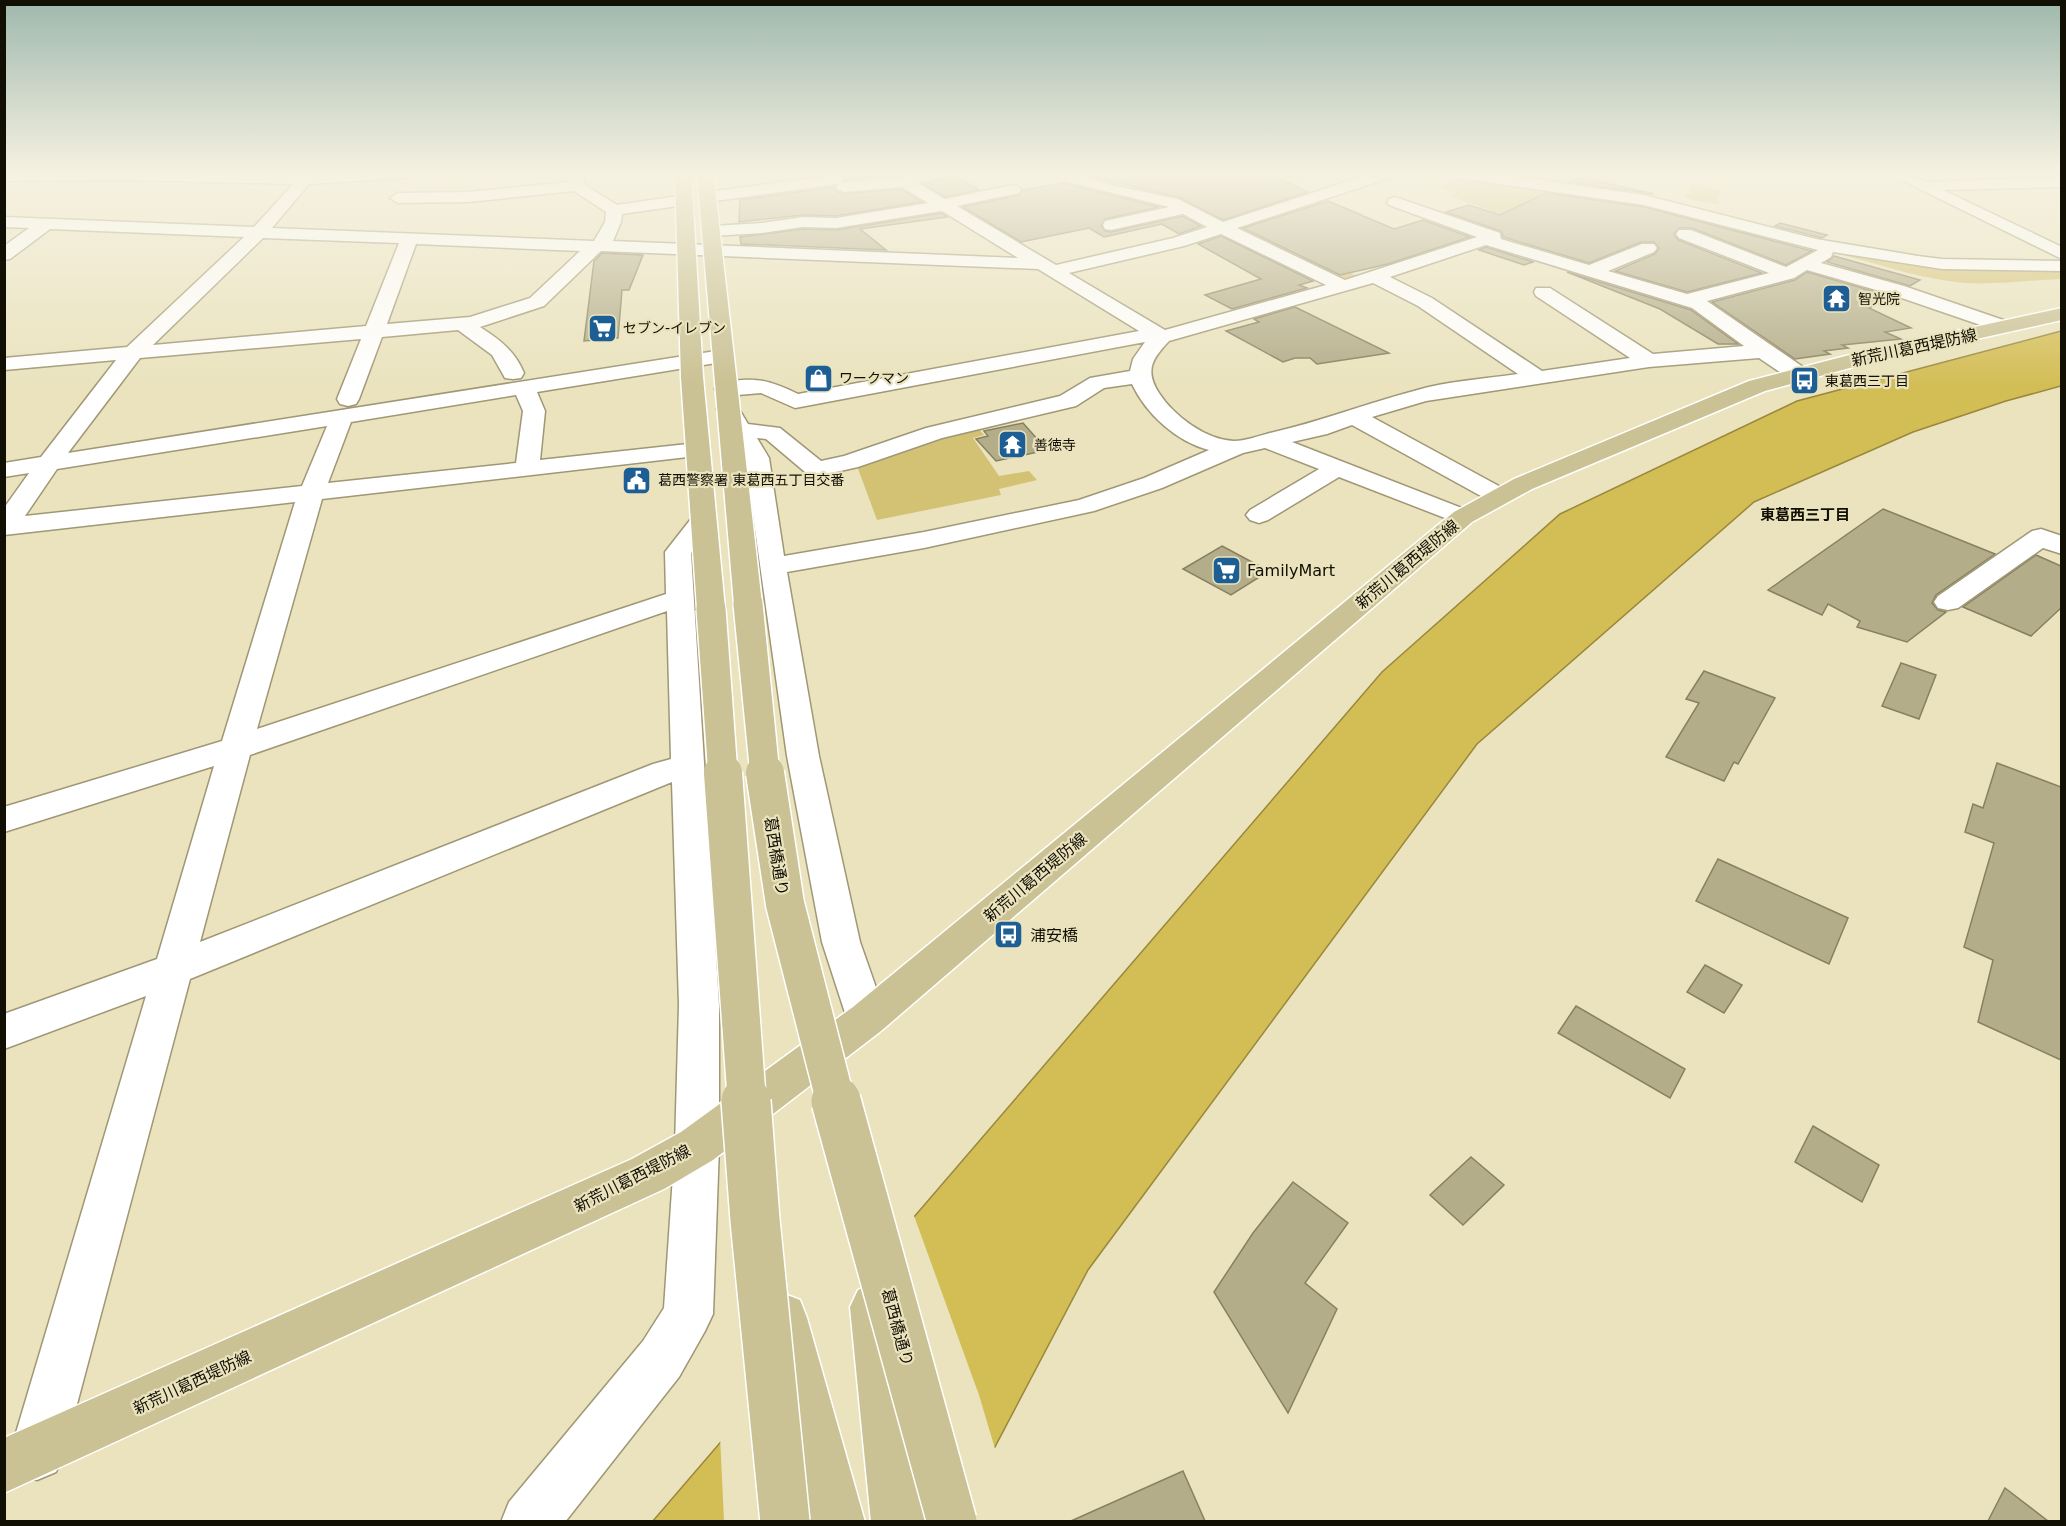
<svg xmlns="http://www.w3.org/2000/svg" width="2066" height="1526" font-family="'DejaVu Sans','Noto Sans JP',sans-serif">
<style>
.green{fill:#d3c274}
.water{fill:#d3bd55;stroke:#99883c;stroke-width:1.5}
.pier{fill:#eae3be}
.building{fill:#b4ad8a;stroke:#888160;stroke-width:1.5}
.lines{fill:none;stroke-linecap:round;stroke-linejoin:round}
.minor-casing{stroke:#9f9775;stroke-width:3}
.major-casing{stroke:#fff;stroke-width:3}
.minor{fill:#fff;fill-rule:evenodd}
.major{fill:#cac194;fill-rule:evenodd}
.major-bridge-far2-casing{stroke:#fff;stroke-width:32;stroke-linecap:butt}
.major-bridge-far1-casing{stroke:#fff;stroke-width:41;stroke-linecap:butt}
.major-bridge-casing{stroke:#fff;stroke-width:52;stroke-linecap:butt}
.major-bridge-far2{stroke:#cac194;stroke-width:29}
.major-bridge-far1{stroke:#cac194;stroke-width:38}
.major-bridge{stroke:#cac194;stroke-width:49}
.labels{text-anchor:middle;stroke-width:4.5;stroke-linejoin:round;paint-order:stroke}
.far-poi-label{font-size:14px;fill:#110e03;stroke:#eae3be;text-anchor:start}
.far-neighbourhood-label{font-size:15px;font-weight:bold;fill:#110e03;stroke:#eae3be}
.street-label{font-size:16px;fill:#110e03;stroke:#eae3be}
.poi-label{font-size:16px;fill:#110e03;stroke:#eae3be;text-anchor:start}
</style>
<rect width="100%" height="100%" fill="#eae3be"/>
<g class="green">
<polygon points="1587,172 1643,172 1623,177 1614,183 1580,176"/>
<polygon points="1455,179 1594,197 1594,200 1509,217 1449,196 1456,193 1436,187"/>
<polygon points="1689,182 1720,191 1721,194 1716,197 1719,200 1719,204 1692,200 1686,197 1684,194 1693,193 1687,189 1692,187"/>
<polygon points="1322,199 1363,214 1353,216 1318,258 1359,277 1344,282 1236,229"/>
<path d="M1838 250 2061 270V279C2030 280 1997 285 1965 283 1919 279 1876 263 1831 252Z"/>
<polygon points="977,427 984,435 973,438 999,476 1029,471 1037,480 999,489 1001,495 877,520 857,466"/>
</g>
<polygon class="water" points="2061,331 2061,386 2006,401 1913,432 1754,502 1477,744 1088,1270 956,1521 652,1522 1382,672 1560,514 1797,401"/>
<polygon class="pier" points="913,1213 979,1395 996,1452 959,1522 724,1521 720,1436"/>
<g class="building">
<polygon points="839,172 912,172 845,180"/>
<polygon points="1115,172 1266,172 1308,192 1223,220 1178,197 1094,177"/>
<polygon points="951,173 979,190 945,197 924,184 948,177"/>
<polygon points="1580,177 1654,194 1569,182"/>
<polygon points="1062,183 1159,207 1105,219 1101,226 1105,231 1111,232 1183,216 1201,226 1179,234 1162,224 1104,237 1089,228 1021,242 963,207 1019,195 1023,190"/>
<polygon points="834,187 837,192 844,194 901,189 922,202 836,216 803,215 739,222 740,200"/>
<polygon points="1546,193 1644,207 1812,251 1786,265 1692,228 1679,228 1674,234 1678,240 1762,273 1687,292 1615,271 1655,254 1659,248 1654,242 1641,242 1589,263 1503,237 1501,231 1446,212 1469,205 1500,215"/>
<polygon points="1328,201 1394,229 1423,220 1470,237 1388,264 1340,275 1243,228"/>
<polygon points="942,213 947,217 860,229 886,250 741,244 740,237 803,229 836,230"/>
<polygon points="1780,223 1827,235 1822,238 1775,226"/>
<polygon points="1221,236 1313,281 1299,285 1307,288 1232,309 1205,295 1261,279 1198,244"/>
<polygon points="1486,247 1533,262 1524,265 1479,250"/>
<polygon points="602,253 643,255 629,290 622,290 618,338 584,341 594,261"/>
<polygon points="1834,256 1884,270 1920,280 1910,286 1827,262"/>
<polygon points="1567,272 1691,310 1738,344 1718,344 1660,309"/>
<polygon points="1807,272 1890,296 1869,308 1911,328 1885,332 1901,339 1842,345 1848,348 1824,351 1830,354 1795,359 1712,302 1795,280"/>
<polygon points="1295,307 1389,353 1317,364 1310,358 1295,358 1283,362 1226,331 1259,322 1254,319"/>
<polygon points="1023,423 1047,450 996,461 976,439 988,436 984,431"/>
<polygon points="1883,509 1995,554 1936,595 1932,603 1938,610 1946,612 1907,642 1857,627 1860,621 1828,604 1822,615 1768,590"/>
<polygon points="1222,546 1269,571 1231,595 1183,569"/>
<polygon points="2036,555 2061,566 2061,608 2031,636 1963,607"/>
<polygon points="1901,663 1936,675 1919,719 1882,706"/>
<polygon points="1704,671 1775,698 1738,764 1734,762 1724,781 1666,757 1699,703 1686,699"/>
<polygon points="1997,763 2061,787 2061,1060 1978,1022 1993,960 1964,947 1994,843 1965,832 1973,804 1983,808"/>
<polygon points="1718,859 1848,918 1829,964 1696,901"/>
<polygon points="1705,965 1742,985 1724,1013 1687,992"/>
<polygon points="1576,1006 1685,1069 1670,1098 1558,1033"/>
<polygon points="1813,1126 1879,1165 1862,1202 1795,1162"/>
<polygon points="1471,1157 1504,1185 1463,1225 1430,1195"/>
<polygon points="1293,1182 1348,1223 1305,1283 1337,1309 1288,1413 1214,1292 1253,1233"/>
<polygon points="1183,1471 1205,1521 1071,1521"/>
<polygon points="2005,1488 2048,1521 1988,1521"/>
</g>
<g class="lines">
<defs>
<g id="minor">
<path d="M4 172 301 175 303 172H319L318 174 427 172 420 177 309 184 272 228 594 241 605 222 606 212 574 191 468 202 398 203 390 198 398 193 468 192 569 182 565 172H581L585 185 617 205 685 195 693 200 685 205 622 214 621 222 613 241 1018 258 942 211 836 228 803 227 762 233 712 236 706 235 703 231 706 227 712 226 762 223 803 217 836 218 928 203 902 187 844 192 838 190 836 187 838 184 708 202 702 200 700 197 702 194 708 192 835 175 841 177 843 180 841 183 904 177 923 172H949L947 175 918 183 945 199 1013 185 1019 187 1021 190 1019 193 957 206 1056 265 1173 238 1207 227 1183 214 1111 230 1105 229 1103 225 1105 221 1169 207 1064 181 1054 172H1072L1112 185 1178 199 1223 222 1376 172H1400L1398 175 1237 228 1345 280 1477 237 1389 205 1387 202 1389 199 1395 197 1500 233 1501 239 1589 265 1642 244H1654L1657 248 1654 252 1608 271 1687 294 1769 273 1679 238 1676 234 1679 230H1691L1786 267 1818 250 1644 205 1451 177 1444 172H1486L1644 195 1816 239 1918 256 1942 259 2062 261V271L1942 269 1833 252 1831 257 1821 263 1904 286 2012 323 2015 327 2012 331H1998L1890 294 1807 270 1794 278 1707 301 1806 369 1809 374 1806 379 1798 380 1790 379 1759 358 1649 367 1426 401 1372 417 1508 491 1512 496 1508 501 1499 504 1490 501 1352 425 1327 434 1292 442 1472 512 1476 517 1472 522 1463 525 1339 477 1268 520 1259 523 1250 520 1246 515 1250 510 1319 469 1265 448 1243 453 1162 488 1094 511 924 548 787 572 819 756 860 942 887 1019 881 1031 867 1036 853 1031 847 1019 822 942 787 756 745 458 717 409 720 404 728 402 736 404 748 424 780 428 821 461 844 456 926 428 1060 396 1090 378 1130 371 1133 359 1145 342 795 408 761 393 726 396 718 394 715 389 718 384C752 376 767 379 798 394L1139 331 1038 269 601 251 544 306 480 327C499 339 515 351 524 373L521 378 513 379 505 378 492 355 458 330 382 337 359 399 356 404 348 406 340 404 337 399 361 339 140 358 68 453 722 350 729 352 732 356 729 360 722 362 537 392 545 411 540 460 697 443 705 445 709 450 705 455 322 499 257 729 666 594 665 552 694 515 703 512 712 515 716 520 691 553 719 1005V1146L713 1314 705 1331 679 1377 565 1522H501L509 1502 643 1341 664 1308 675 1146 679 1005 672 782 190 979 64 1453 56 1472 37 1480 18 1472 10 1453 146 996 4 1049V1014L157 959 214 766 4 832V807L222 741 295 502 4 535V508L29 473 4 477V463L41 457 116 360 4 370V358L127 347 244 237 50 229 10 259 4 260V246L29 228 4 227V217L254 227 293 184 122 180 4 181ZM1221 234 1326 285 1165 330 1069 273 1184 246ZM263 238 399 243 366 326 153 345ZM416 244 580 251 530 298 470 317 387 324ZM1486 245 1692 308 1744 346 1653 354 1550 288H1536L1534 292 1536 296 1630 358 1542 371 1432 298 1390 277ZM1373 283 1418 306 1518 374C1484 379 1447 381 1414 391 1365 404 1319 422 1270 433 1258 436 1245 441 1234 441 1206 440 1174 416 1159 393 1144 370 1153 358 1169 341ZM1132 384C1146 414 1177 442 1209 450L1144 478 1079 500 924 532 784 556 769 458 757 438 766 439 805 472 818 476 858 467 942 438 1076 406 1104 388ZM516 395 523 411 516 463 328 483 351 422ZM327 426 302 486 25 516 57 469ZM667 611 671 759 653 764 200 942 250 755Z"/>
<polygon points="1296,172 1315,172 1303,179 1298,177"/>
<polygon points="1885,172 1905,172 1925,182 2062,177 2062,187 1943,190 2062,247 2062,259"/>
<polygon points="2041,529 2062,536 2062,554 2043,548 1958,608 1948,610 1938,608 1934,602 1938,596 2032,531"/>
</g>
<g id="major">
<polygon points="675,172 691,172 703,377 725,609 721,615 711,618 701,615 697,609 681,377"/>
<polygon points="697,172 713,172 762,604 758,610 748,612 738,610 734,604"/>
<polygon points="2062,308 2062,320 1868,363 1765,391 1532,489 1472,522 881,1031 713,1160 664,1189 4,1493 4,1438 632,1159 681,1132 853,1007 1454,512 1514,479 1749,381 1865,351"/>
<polygon points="875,1282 892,1290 900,1307 927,1522 871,1522 850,1307 858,1290"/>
<polygon points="782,1293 800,1300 807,1318 865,1522 809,1522 757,1318 764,1300"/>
</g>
</defs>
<use href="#minor" class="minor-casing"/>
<use href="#major" class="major-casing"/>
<use href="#minor" class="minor"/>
<use href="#major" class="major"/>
<defs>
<g id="major-bridge-far2">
<polyline points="748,604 765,775"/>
<polyline points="711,609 723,775"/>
</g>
<g id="major-bridge-far1">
<polyline points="723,773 747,1103"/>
<polyline points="765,773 785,904 836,1103"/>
</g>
<g id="major-bridge">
<polyline points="746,1101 755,1220 785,1522"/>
<polyline points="836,1101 952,1522"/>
</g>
</defs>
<use href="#major-bridge-far2" class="major-bridge-far2-casing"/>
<use href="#major-bridge-far1" class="major-bridge-far1-casing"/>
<use href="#major-bridge" class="major-bridge-casing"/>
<use href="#major-bridge-far2" class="major-bridge-far2"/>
<use href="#major-bridge-far1" class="major-bridge-far1"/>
<use href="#major-bridge" class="major-bridge"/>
</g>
<linearGradient id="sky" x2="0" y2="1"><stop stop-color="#9fb8ad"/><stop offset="0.45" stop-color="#f6f2e2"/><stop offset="1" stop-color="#f6f2e2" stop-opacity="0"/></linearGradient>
<rect width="2066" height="386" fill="url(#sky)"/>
<defs>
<symbol id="temple-square" viewBox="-11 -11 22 22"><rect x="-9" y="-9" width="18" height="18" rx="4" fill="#1d5f94" stroke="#eae3be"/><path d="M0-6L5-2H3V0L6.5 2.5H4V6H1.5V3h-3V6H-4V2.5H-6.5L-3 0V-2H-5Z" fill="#fff"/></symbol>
<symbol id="supermarket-square" viewBox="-11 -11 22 22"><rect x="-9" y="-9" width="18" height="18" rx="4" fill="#1d5f94" stroke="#eae3be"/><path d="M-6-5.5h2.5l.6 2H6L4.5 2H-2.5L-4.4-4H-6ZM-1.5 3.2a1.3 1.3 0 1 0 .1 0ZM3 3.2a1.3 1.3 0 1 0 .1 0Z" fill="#fff"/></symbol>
<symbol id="shop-square" viewBox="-11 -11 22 22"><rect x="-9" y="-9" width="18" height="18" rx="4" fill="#1d5f94" stroke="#eae3be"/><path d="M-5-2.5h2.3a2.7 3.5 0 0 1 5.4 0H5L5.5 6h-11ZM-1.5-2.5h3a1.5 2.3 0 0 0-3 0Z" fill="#fff"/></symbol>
<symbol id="bus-square" viewBox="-11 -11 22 22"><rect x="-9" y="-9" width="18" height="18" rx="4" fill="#1d5f94" stroke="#eae3be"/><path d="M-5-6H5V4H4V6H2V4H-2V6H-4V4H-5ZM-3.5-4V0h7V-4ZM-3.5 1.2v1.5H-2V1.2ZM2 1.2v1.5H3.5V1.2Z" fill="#fff"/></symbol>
<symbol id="civic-square" viewBox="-11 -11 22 22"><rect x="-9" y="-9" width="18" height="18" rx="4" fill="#1d5f94" stroke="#eae3be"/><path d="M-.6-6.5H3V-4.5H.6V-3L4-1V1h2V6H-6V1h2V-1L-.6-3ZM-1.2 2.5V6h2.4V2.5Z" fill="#fff"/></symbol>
</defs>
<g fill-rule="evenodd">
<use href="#temple-square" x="1820" y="282" width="33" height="33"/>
<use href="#supermarket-square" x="586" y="312" width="33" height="33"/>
<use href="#shop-square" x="802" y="362" width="33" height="33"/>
<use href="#bus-square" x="1788" y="364" width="33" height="33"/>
<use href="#temple-square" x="996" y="428" width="33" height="33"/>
<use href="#civic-square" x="620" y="464" width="33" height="33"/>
<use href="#supermarket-square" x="1210" y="554" width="33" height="33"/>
<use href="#bus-square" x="992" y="918" width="33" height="33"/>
</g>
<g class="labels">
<g class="far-poi-label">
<text x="1858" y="304">智光院</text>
<text x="623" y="333">セブン-イレブン</text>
<text x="839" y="383">ワークマン</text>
<text x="1825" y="386">東葛西三丁目</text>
<text x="1034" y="450">善徳寺</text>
<text x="658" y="485">葛西警察署 東葛西五丁目交番</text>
</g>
<g class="far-neighbourhood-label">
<text x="1805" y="520">東葛西三丁目</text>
</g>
<g class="street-label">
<text transform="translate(1914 347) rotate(-12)" y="6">新荒川葛西堤防線</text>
<text transform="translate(1407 564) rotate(-40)" y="6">新荒川葛西堤防線</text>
<text transform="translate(777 856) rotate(81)" y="6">葛西橋通り</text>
<text transform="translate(1035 877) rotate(-40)" y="6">新荒川葛西堤防線</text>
<text transform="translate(632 1178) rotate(-27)" y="6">新荒川葛西堤防線</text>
<text transform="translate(898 1327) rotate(75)" y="6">葛西橋通り</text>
<text transform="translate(192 1382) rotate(-25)" y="6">新荒川葛西堤防線</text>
</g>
<g class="poi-label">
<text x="1247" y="576">FamilyMart</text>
<text x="1030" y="941">浦安橋</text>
</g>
</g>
<rect width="2066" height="1526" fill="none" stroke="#110e03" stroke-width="12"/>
</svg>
